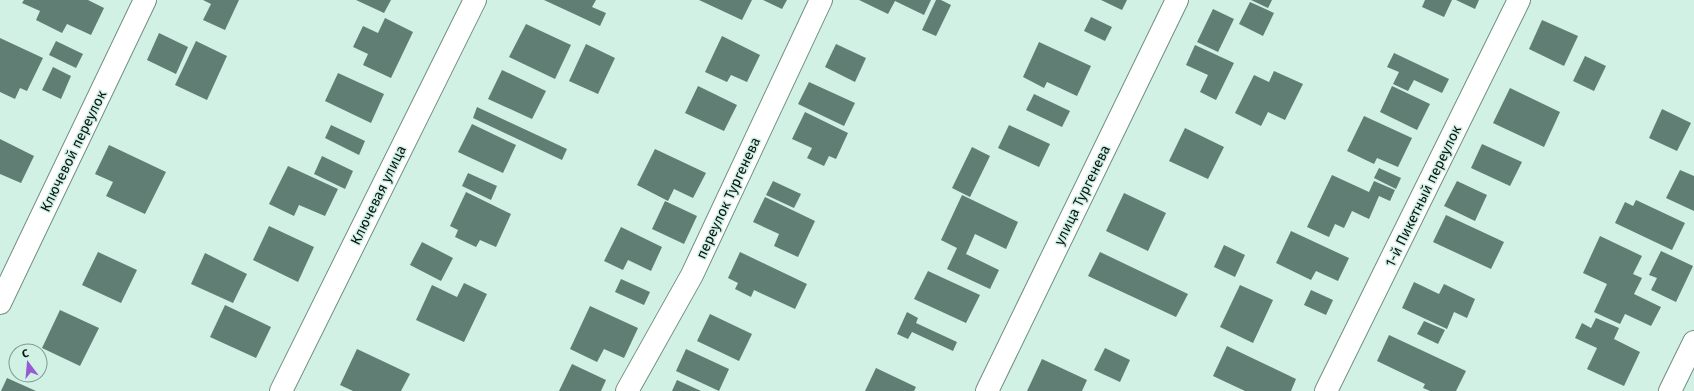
<svg xmlns="http://www.w3.org/2000/svg" width="1694" height="391" font-family="'Fira Sans',sans-serif">
<style>
.building{fill:#617e74}
.lines{fill:none;stroke-linecap:round;stroke-linejoin:round}
.minor-casing{stroke:#708d83;stroke-width:24}
.minor{stroke:#fff;stroke-width:22}
.labels{text-anchor:middle;stroke-width:3;stroke-linejoin:round;paint-order:stroke}
.street-label{font-size:14px;fill:#091411;stroke:#d1f1e5}
</style>
<rect width="100%" height="100%" fill="#d1f1e5"/>
<g class="building">
<polygon points="24,0 88,0 104,8 91,35 67,24 62,33 36,20 40,11 22,3"/>
<polygon points="203,0 239,0 225,30 203,20 211,4"/>
<polygon points="356,0 391,0 384,13"/>
<polygon points="544,0 596,0 592,7 606,13 600,26"/>
<polygon points="699,0 752,0 742,20"/>
<polygon points="763,0 787,0 782,9"/>
<polygon points="859,0 931,0 924,15 895,1 888,14"/>
<polygon points="936,0 941,0 951,5 936,36 922,30"/>
<polygon points="1101,0 1127,0 1122,10"/>
<polygon points="1251,0 1272,0 1268,8"/>
<polygon points="1425,0 1452,0 1444,17 1422,7"/>
<polygon points="1456,0 1479,0 1475,9"/>
<polygon points="1250,2 1274,13 1263,36 1239,24"/>
<polygon points="1213,9 1234,19 1218,52 1197,42"/>
<polygon points="1091,17 1112,27 1105,41 1084,31"/>
<polygon points="385,18 413,32 391,78 363,65 368,54 353,47 363,26 378,33"/>
<polygon points="1542,20 1578,36 1564,66 1529,49"/>
<polygon points="526,24 571,45 555,79 509,57"/>
<polygon points="159,33 188,47 176,74 147,60"/>
<polygon points="722,36 760,55 747,82 731,75 727,82 705,72"/>
<polygon points="0,38 43,58 27,91 20,88 15,99 0,92"/>
<polygon points="56,41 83,54 76,68 49,55"/>
<polygon points="196,41 227,56 207,100 175,85"/>
<polygon points="1039,42 1091,66 1077,96 1047,82 1044,88 1023,77"/>
<polygon points="586,44 615,58 598,94 569,81"/>
<polygon points="836,44 866,58 855,82 825,67"/>
<polygon points="1195,45 1234,63 1216,100 1200,92 1208,75 1186,65"/>
<polygon points="1394,53 1449,79 1442,93 1414,80 1408,91 1393,84 1399,72 1387,67"/>
<polygon points="1585,56 1606,66 1594,91 1573,81"/>
<polygon points="53,67 71,76 61,99 42,90"/>
<polygon points="502,70 546,91 532,119 488,99"/>
<polygon points="1274,71 1303,84 1285,120 1268,112 1261,126 1235,113 1254,75 1269,82"/>
<polygon points="338,73 384,94 371,123 325,101"/>
<polygon points="809,82 855,103 844,126 798,104"/>
<polygon points="698,86 737,105 724,131 685,113"/>
<polygon points="1392,86 1430,104 1417,130 1380,112"/>
<polygon points="1510,88 1560,112 1544,147 1493,123"/>
<polygon points="1034,94 1070,111 1062,127 1026,110"/>
<polygon points="477,107 567,149 562,160 473,118"/>
<polygon points="1662,109 1691,123 1677,151 1649,138"/>
<polygon points="805,112 848,133 836,159 829,156 824,166 807,158 812,148 792,139"/>
<polygon points="1364,116 1412,138 1398,167 1377,158 1374,164 1347,151"/>
<polygon points="472,124 516,145 503,173 458,152"/>
<polygon points="331,125 365,141 359,155 325,138"/>
<polygon points="1009,125 1050,144 1039,167 998,148"/>
<polygon points="1185,128 1224,147 1208,179 1169,161"/>
<polygon points="0,139 34,156 21,183 0,174"/>
<polygon points="1482,144 1522,162 1510,186 1471,168"/>
<polygon points="109,145 166,172 145,214 106,196 113,182 95,174"/>
<polygon points="972,147 990,156 970,197 952,188"/>
<polygon points="655,149 706,173 693,198 674,189 668,201 637,185"/>
<polygon points="322,156 353,171 345,189 314,174"/>
<polygon points="288,166 338,189 325,216 299,205 294,216 269,204"/>
<polygon points="1379,168 1401,178 1396,189 1374,178"/>
<polygon points="1680,170 1694,176 1694,211 1666,198"/>
<polygon points="468,173 497,186 491,200 462,186"/>
<polygon points="1332,175 1369,192 1374,181 1395,190 1390,201 1379,196 1369,219 1352,211 1344,228 1335,224 1329,237 1307,227"/>
<polygon points="773,181 801,194 794,208 766,195"/>
<polygon points="1457,181 1487,195 1475,221 1444,206"/>
<polygon points="466,192 511,214 496,247 480,240 476,247 455,237 458,230 450,226"/>
<polygon points="1124,193 1166,213 1148,251 1106,231"/>
<polygon points="962,195 1018,222 1006,249 975,234 966,254 999,270 990,289 947,269 957,248 941,240"/>
<polygon points="765,197 815,221 798,257 774,246 779,234 753,222"/>
<polygon points="1636,200 1685,223 1672,250 1615,223 1625,202 1633,206"/>
<polygon points="665,201 697,216 684,244 652,229"/>
<polygon points="1446,215 1504,242 1491,269 1433,242"/>
<polygon points="269,226 314,247 298,282 253,260"/>
<polygon points="621,227 662,247 651,271 628,260 623,270 604,261"/>
<polygon points="1291,231 1349,258 1338,281 1316,271 1311,280 1276,263"/>
<polygon points="1600,236 1642,256 1633,274 1642,278 1634,294 1661,307 1651,326 1625,314 1620,324 1594,312 1607,284 1583,273"/>
<polygon points="422,242 453,258 441,281 410,265"/>
<polygon points="1224,245 1245,255 1235,277 1214,267"/>
<polygon points="1661,251 1693,266 1676,302 1651,290 1657,278 1649,275"/>
<polygon points="98,252 137,270 121,303 82,285"/>
<polygon points="740,252 807,284 795,309 754,290 751,297 735,289 738,283 728,278"/>
<polygon points="1100,252 1188,294 1176,317 1088,276"/>
<polygon points="205,253 247,274 233,303 191,284"/>
<polygon points="928,271 980,295 966,323 914,299"/>
<polygon points="621,279 650,292 644,305 615,292"/>
<polygon points="1414,282 1439,294 1444,284 1475,299 1467,318 1454,312 1447,329 1402,308"/>
<polygon points="464,283 487,294 464,342 416,320 432,285 457,297"/>
<polygon points="1240,285 1273,300 1253,343 1220,327"/>
<polygon points="1311,290 1333,300 1326,315 1304,305"/>
<polygon points="225,305 271,327 256,358 210,337"/>
<polygon points="590,306 638,328 624,358 604,349 597,362 570,349"/>
<polygon points="60,310 99,328 80,366 42,348"/>
<polygon points="907,312 918,318 916,323 957,342 953,351 912,332 908,339 897,334"/>
<polygon points="710,314 752,334 739,361 697,341"/>
<polygon points="1596,318 1619,328 1614,339 1640,352 1624,386 1587,369 1597,348 1575,338 1582,323 1591,328"/>
<polygon points="1424,321 1445,330 1438,344 1417,334"/>
<polygon points="1389,335 1466,371 1456,391 1430,391 1423,388 1425,384 1377,361"/>
<polygon points="1227,346 1296,379 1291,391 1245,391 1213,376"/>
<polygon points="1105,348 1130,360 1120,382 1094,370"/>
<polygon points="357,349 410,374 401,391 353,391 340,385"/>
<polygon points="686,349 729,369 719,391 676,371"/>
<polygon points="1042,359 1087,380 1082,391 1027,391"/>
<polygon points="572,364 606,380 601,391 559,391"/>
<polygon points="876,368 916,387 914,391 865,391"/>
<polygon points="7,378 36,391 1,391"/>
<polygon points="677,380 701,391 672,391"/>
</g>
<g class="lines">
<defs>
<g id="minor">
<polyline points="0,303 145,0"/>
<polyline points="281,391 475,0"/>
<polyline points="627,391 692,275 821,0"/>
<polyline points="987,391 1177,0"/>
<polyline points="1326,391 1519,0"/>
<polyline points="1670,391 1694,342"/>
</g>
</defs>
<use href="#minor" class="minor-casing"/>
<use href="#minor" class="minor"/>
</g>
<g class="labels">
<g class="street-label">
<text transform="translate(73 151) rotate(-64)" y="5">Ключевой переулок</text>
<text transform="translate(378 195) rotate(-64)" y="5">Ключевая улица</text>
<text transform="translate(1082 195) rotate(-64)" y="5">улица Тургенева</text>
<text transform="translate(1423 196) rotate(-64)" y="5">1-й Пикетный переулок</text>
<text transform="translate(728 198) rotate(-65)" y="5">переулок Тургенева</text>
</g>
</g>
<g transform="translate(28 363) rotate(344)"><circle r="19" fill="#d1f1e5" stroke="#819990"/>
<path d="M0-3L7 15L0 10L-7 15Z" fill="#965bd2"/>
<text y="-6" font-size="11" font-weight="bold" text-anchor="middle" fill="#091411">С</text>
</g>
</svg>
